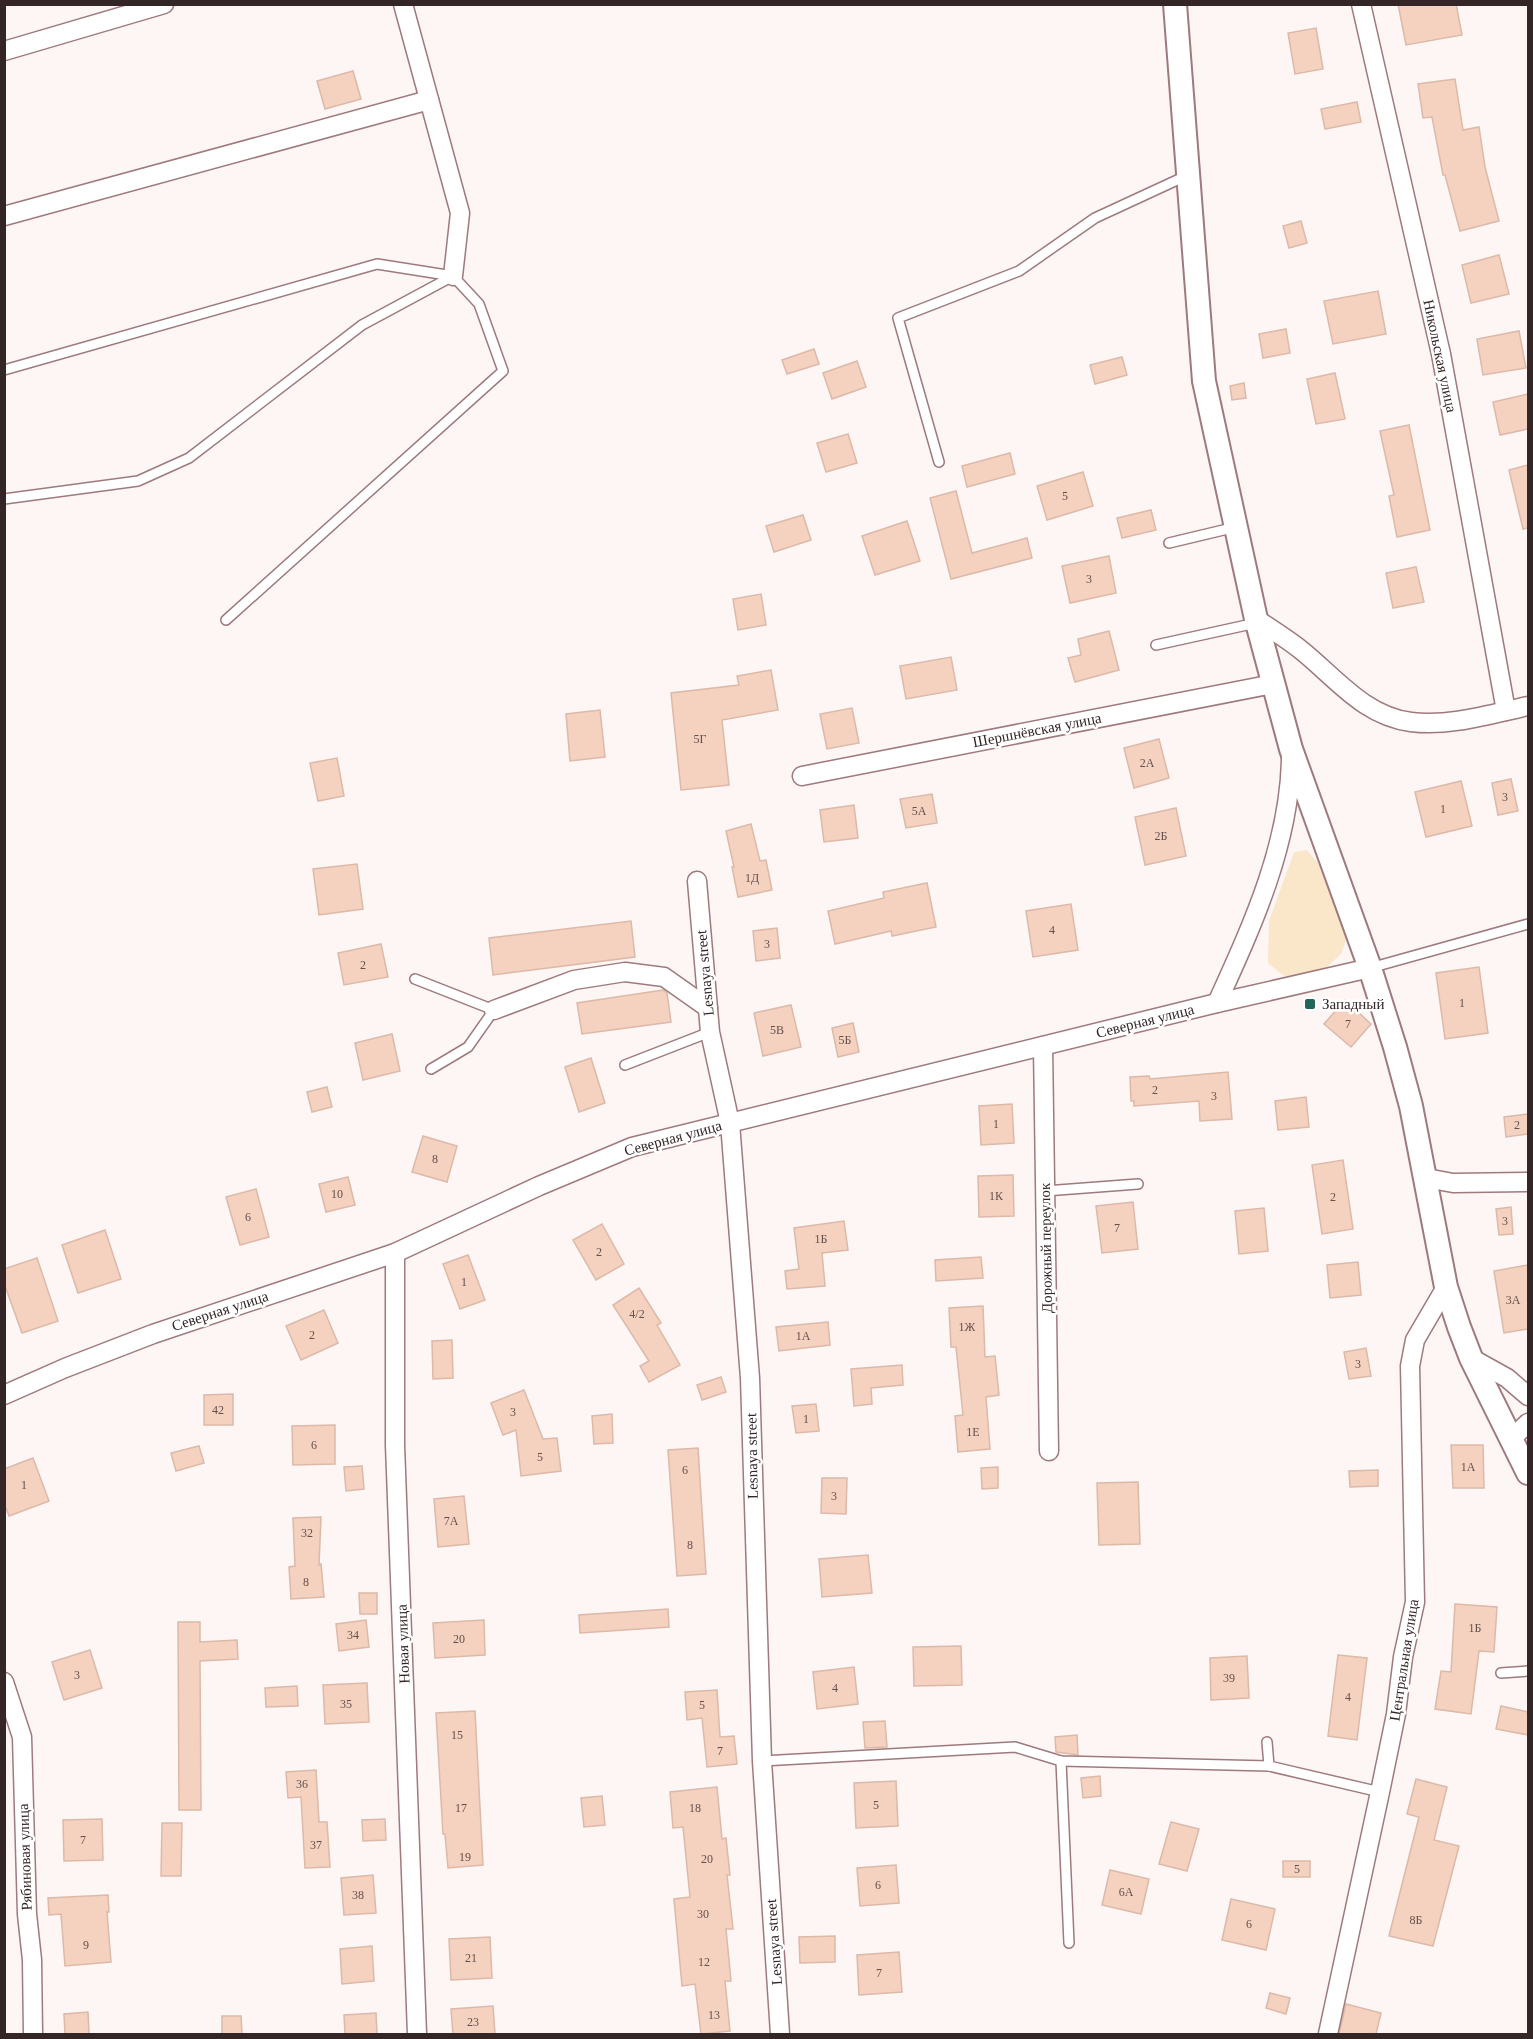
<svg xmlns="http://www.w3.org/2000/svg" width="1533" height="2039" font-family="Georgia,serif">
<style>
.green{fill:#fae6c8}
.building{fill:#f5d1c0;stroke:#dcb9a8;stroke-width:1.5}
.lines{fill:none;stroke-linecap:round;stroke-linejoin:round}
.service-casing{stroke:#9f7a7d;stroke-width:12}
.minor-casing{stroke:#9f7a7d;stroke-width:21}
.tertiary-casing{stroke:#9f7a7d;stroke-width:26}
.service{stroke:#fff;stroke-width:9}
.minor{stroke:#fff;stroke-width:18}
.tertiary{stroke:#fff;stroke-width:22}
.poi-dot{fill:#216658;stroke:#fff;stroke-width:2}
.labels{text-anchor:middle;stroke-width:5;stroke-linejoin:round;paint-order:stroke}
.number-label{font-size:12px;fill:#64504c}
.street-label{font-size:15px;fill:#342526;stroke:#fff}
.poi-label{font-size:15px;fill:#342526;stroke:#fff;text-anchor:start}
</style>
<rect width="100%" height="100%" fill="#fef5f5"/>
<polygon class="green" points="1307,850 1325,872 1347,938 1341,954 1319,974 1284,976 1268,963 1269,921 1294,852"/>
<g class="building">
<polygon points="1398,4 1456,4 1462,35 1406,45"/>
<polygon points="1316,28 1323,69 1295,74 1288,33"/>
<polygon points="353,71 361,99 325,109 317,81"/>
<polygon points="1455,79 1463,130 1479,127 1485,167 1499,221 1460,231 1445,175 1443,175 1432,117 1423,118 1418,84"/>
<polygon points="1357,102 1361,122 1325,129 1321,109"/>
<polygon points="1301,221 1307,243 1289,248 1283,226"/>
<polygon points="1499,255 1509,294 1471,303 1462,265"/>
<polygon points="1378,291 1386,334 1333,344 1324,301"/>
<polygon points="1286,329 1290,353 1263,358 1259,334"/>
<polygon points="1519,331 1526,368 1483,375 1477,339"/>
<polygon points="814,349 819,364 787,374 782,360"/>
<polygon points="1122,357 1127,375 1095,384 1090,365"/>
<polygon points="857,361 866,387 832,399 823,373"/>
<polygon points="1335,373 1345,419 1316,424 1307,379"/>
<polygon points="1244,383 1246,398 1232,400 1230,386"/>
<polygon points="1528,394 1528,429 1500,435 1493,402"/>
<polygon points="1409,425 1430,530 1397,537 1389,496 1394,495 1380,431"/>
<polygon points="848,434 857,463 826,472 817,443"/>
<polygon points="1010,453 1015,474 967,487 962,466"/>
<polygon points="1528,465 1528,528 1523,529 1509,470"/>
<polygon points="1083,472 1093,506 1047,520 1037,486"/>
<polygon points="956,491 972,553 1027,538 1032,558 951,579 930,498"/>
<polygon points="1151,510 1156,530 1122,538 1117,518"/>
<polygon points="803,515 811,540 774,552 766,526"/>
<polygon points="907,521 920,561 875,575 862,536"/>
<polygon points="1109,556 1116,593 1070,603 1062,566"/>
<polygon points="1416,567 1424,602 1393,608 1386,573"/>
<polygon points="761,594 766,625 738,630 733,599"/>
<polygon points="1109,631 1119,670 1075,682 1068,658 1081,655 1078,639"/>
<polygon points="951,657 957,690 906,699 900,666"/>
<polygon points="771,670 778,710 722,720 729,785 681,790 671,693 739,685 737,676"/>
<polygon points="852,708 859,743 827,749 820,714"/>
<polygon points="600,710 605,757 570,761 566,714"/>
<polygon points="1159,739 1169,778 1134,788 1124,748"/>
<polygon points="337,758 344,796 318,801 310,763"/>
<polygon points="1511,779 1518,811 1498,815 1492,783"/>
<polygon points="1461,781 1472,826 1426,837 1415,792"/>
<polygon points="932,794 937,823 906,828 900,799"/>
<polygon points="854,805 858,838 824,842 820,810"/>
<polygon points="1176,808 1186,856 1145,865 1135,817"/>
<polygon points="751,824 760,861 766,860 772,890 738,897 732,867 734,867 726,831"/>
<polygon points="357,864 363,909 319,915 313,869"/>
<polygon points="927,883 936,927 892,936 891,931 835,944 828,911 884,898 883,892"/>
<polygon points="1071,904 1078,950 1033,957 1026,911"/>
<polygon points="631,921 635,957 493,975 489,938"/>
<polygon points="777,928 780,958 756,961 753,931"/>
<polygon points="381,944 388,977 344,985 338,953"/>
<polygon points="1479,967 1488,1033 1445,1039 1436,973"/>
<polygon points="663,990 667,993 671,1022 582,1034 577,1003"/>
<polygon points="1345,1000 1371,1024 1351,1047 1324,1024"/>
<polygon points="791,1005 801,1047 763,1056 754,1013"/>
<polygon points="853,1023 859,1052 838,1057 832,1028"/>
<polygon points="392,1034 400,1071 363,1080 355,1043"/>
<polygon points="591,1058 605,1103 579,1112 565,1067"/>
<polygon points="1228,1072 1232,1119 1200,1121 1199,1101 1134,1106 1134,1101 1131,1101 1130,1077 1149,1076 1150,1079"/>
<polygon points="327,1087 332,1107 312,1112 307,1092"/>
<polygon points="1306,1097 1309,1127 1278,1130 1275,1101"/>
<polygon points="1012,1104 1014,1143 981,1145 979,1106"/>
<polygon points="1528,1114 1528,1134 1506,1137 1504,1117"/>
<polygon points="423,1136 457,1146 447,1182 412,1172"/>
<polygon points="1343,1160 1353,1229 1322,1234 1312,1165"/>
<polygon points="1013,1175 1014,1216 979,1217 978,1176"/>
<polygon points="348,1177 355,1205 326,1212 319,1184"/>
<polygon points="256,1189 269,1237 240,1245 226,1197"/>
<polygon points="1133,1202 1138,1249 1102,1253 1096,1206"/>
<polygon points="1511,1207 1513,1234 1499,1235 1496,1209"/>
<polygon points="1264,1208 1268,1251 1239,1254 1235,1211"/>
<polygon points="844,1221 848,1250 822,1253 825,1286 787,1289 785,1271 799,1269 794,1228"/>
<polygon points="602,1224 624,1264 596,1280 573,1240"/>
<polygon points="105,1230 121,1279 78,1293 62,1245"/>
<polygon points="468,1255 485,1300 460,1309 443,1264"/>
<polygon points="981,1257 983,1278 936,1281 935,1260"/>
<polygon points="37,1258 58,1321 22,1333 4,1283 4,1269"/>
<polygon points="1358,1262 1361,1295 1330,1298 1327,1265"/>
<polygon points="1528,1265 1528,1329 1504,1333 1494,1271"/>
<polygon points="639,1288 661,1323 657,1325 680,1365 649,1382 640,1366 649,1361 613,1305"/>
<polygon points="983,1306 985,1357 995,1356 999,1395 986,1397 990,1449 958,1452 955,1416 963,1415 956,1347 951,1347 949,1308"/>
<polygon points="324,1310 338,1343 301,1360 286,1326"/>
<polygon points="828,1322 830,1345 779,1351 776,1327"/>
<polygon points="452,1340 453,1378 433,1379 432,1341"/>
<polygon points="1366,1348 1371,1376 1349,1379 1344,1352"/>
<polygon points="902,1365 903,1385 871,1388 872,1404 854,1406 851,1369"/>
<polygon points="721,1377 726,1392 702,1400 697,1385"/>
<polygon points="524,1390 543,1439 557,1438 561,1471 521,1476 516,1430 503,1435 491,1403"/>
<polygon points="233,1394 233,1425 204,1425 204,1395"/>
<polygon points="816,1404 819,1431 796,1433 792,1406"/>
<polygon points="612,1414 613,1443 594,1444 592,1416"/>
<polygon points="335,1425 335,1464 293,1465 292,1426"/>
<polygon points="1451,1445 1483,1445 1484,1488 1453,1488"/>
<polygon points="199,1446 204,1463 176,1471 171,1453"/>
<polygon points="698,1448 706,1574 677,1576 668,1450"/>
<polygon points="33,1458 49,1501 9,1516 4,1503 4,1469"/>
<polygon points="362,1466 364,1489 346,1491 344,1467"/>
<polygon points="998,1467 998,1488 982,1489 981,1468"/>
<polygon points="1378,1470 1378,1486 1350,1487 1349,1471"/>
<polygon points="822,1478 847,1478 846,1514 821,1513"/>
<polygon points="1138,1482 1140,1544 1099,1545 1097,1483"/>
<polygon points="464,1496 469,1544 438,1547 434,1499"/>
<polygon points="321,1517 319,1565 321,1564 324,1597 291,1599 289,1567 295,1566 293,1518"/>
<polygon points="868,1555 872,1593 822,1597 819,1559"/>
<polygon points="359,1593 377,1593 377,1614 360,1614"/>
<polygon points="1455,1604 1497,1607 1494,1652 1479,1651 1471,1714 1435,1709 1441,1671 1451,1672"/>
<polygon points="668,1609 669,1627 580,1633 579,1615"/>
<polygon points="366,1620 369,1647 339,1651 336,1624"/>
<polygon points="484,1620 485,1655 435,1658 433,1623"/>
<polygon points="178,1622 200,1622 200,1642 237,1640 238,1659 200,1661 201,1810 179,1810"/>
<polygon points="961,1646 962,1685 914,1686 913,1647"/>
<polygon points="90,1650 102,1688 64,1700 52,1662"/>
<polygon points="1338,1655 1367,1658 1357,1740 1328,1736"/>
<polygon points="1247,1656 1249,1698 1211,1700 1210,1658"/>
<polygon points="854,1667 858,1704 817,1709 813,1672"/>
<polygon points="367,1683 369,1722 325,1724 323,1685"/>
<polygon points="297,1686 298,1706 266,1707 265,1688"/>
<polygon points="717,1690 720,1737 734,1736 737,1764 707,1767 702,1718 687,1720 685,1692"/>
<polygon points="1501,1706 1528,1712 1528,1735 1496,1729"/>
<polygon points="475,1711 483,1865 448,1868 445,1834 443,1834 436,1713"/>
<polygon points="885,1721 887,1747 865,1748 863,1722"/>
<polygon points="1077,1735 1078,1755 1056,1752 1055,1737"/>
<polygon points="316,1770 319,1822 327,1822 330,1867 305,1868 301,1797 288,1798 286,1772"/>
<polygon points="1100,1776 1101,1796 1083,1798 1081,1778"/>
<polygon points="1416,1779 1447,1787 1434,1840 1459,1846 1433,1946 1389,1936 1419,1817 1407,1814"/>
<polygon points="896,1781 898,1826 856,1828 854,1783"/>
<polygon points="717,1787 722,1839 726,1838 730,1875 727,1875 733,1929 726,1929 731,1981 725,1981 730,2031 701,2034 695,1984 682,1986 674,1899 690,1897 683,1827 673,1828 670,1792"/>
<polygon points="602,1796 605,1825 584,1827 581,1798"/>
<polygon points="102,1819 103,1860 64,1861 63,1820"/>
<polygon points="385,1819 386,1840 363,1841 362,1820"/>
<polygon points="1171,1822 1199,1829 1187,1871 1159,1864"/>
<polygon points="162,1823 182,1823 181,1876 161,1876"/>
<rect x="1283" y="1861" width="27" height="16"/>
<polygon points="896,1865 899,1903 860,1906 857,1868"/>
<polygon points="1110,1870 1149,1879 1141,1914 1102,1905"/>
<polygon points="373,1875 376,1913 344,1915 341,1878"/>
<polygon points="108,1895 109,1912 107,1912 111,1962 65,1966 61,1914 49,1915 48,1898"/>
<polygon points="1231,1899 1275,1909 1266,1950 1222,1940"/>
<polygon points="835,1936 835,1962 800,1963 799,1937"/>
<polygon points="490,1937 492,1978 451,1980 449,1939"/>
<polygon points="372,1946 374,1981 342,1984 340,1949"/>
<polygon points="899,1952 902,1992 859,1995 857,1955"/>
<polygon points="1270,1993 1290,1998 1286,2014 1266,2008"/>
<polygon points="1346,2004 1381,2013 1376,2034 1339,2034"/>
<polygon points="493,2006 495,2034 453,2034 451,2009"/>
<polygon points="88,2012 89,2034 65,2034 64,2014"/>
<polygon points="376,2013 377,2034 345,2034 344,2015"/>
<polygon points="222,2016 241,2016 242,2034 222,2034"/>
</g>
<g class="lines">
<defs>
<g id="service">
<polyline points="4,370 377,264 453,276"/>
<polyline points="939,462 898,318 1019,271 1095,218 1188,175"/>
<polyline points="4,499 138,481 189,458 362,325 453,276 479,304 503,371 226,620"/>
<polyline points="1169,543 1236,527"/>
<polyline points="1156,645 1256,623"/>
<polyline points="1370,968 1528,924"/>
<polyline points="415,979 494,1010 468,1047 431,1069"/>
<polyline points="625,1065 710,1032"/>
<polyline points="1045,1191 1138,1184"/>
<polyline points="1501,1673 1528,1671"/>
<polyline points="1267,1742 1269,1766"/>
<polyline points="762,1761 1015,1747 1061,1761 1269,1766 1380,1792"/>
<polyline points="1061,1761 1069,1943"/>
</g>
<g id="minor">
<polyline points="403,4 460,213 453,276"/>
<polyline points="1361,4 1441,354 1506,711"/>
<polyline points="4,51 164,4"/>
<polyline points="4,216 429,100"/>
<path d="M1256 619C1271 629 1287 639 1301 650 1336 678 1364 716 1411 722 1449 727 1491 714 1528 706"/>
<polyline points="802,776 1273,684"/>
<polyline points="697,881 710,1032 730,1123 750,1378 762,1761 780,2034"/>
<path d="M1217 1003C1252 926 1290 844 1291 757"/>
<polyline points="494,1010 574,980 625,972 664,977 708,1008"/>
<polyline points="1043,1046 1049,1451"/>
<polyline points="1426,1178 1453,1183 1528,1182"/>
<polyline points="395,1253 395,1445 417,2034"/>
<polyline points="1471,1358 1507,1378 1528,1396"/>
<polyline points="4,1395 65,1368 153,1334 395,1253 539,1186 632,1147 1217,1003 1370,968"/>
<polyline points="1512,1438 1528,1423"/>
<polyline points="4,1682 22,1737 27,1914 32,1960 33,2034"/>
<polyline points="1328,2034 1380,1792 1396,1714 1403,1657 1415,1602 1410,1366 1415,1340 1446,1287"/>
</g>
<polyline id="tertiary" points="1175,4 1204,381 1256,619 1291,749 1370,968 1395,1047 1411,1106 1446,1287 1459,1327 1471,1358 1528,1473"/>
</defs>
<use href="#service" class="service-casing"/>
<use href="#minor" class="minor-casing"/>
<use href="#tertiary" class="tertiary-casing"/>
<use href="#service" class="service"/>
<use href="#minor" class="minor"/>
<use href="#tertiary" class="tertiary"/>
</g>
<rect class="poi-dot" x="1304" y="998" width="12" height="12" rx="3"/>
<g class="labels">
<g class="number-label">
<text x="1065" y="500">5</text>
<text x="1089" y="583">3</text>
<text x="700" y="743">5Г</text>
<text x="1147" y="767">2А</text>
<text x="1505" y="801">3</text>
<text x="1443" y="813">1</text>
<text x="919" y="815">5А</text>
<text x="1161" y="840">2Б</text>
<text x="752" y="882">1Д</text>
<text x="1052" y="934">4</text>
<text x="767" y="948">3</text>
<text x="363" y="969">2</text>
<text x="1462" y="1007">1</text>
<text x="1348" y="1028">7</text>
<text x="777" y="1034">5В</text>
<text x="845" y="1044">5Б</text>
<text x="1155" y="1094">2</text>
<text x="1214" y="1100">3</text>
<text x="996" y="1128">1</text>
<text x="1517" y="1129">2</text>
<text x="435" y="1163">8</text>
<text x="337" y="1198">10</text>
<text x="996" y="1200">1К</text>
<text x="1333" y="1201">2</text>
<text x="248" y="1221">6</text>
<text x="1505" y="1225">3</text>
<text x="1117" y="1232">7</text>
<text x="821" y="1243">1Б</text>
<text x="599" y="1256">2</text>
<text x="464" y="1286">1</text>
<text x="1513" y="1304">3А</text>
<text x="637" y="1318">4/2</text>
<text x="967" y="1331">1Ж</text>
<text x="312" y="1339">2</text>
<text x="803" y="1340">1А</text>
<text x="1358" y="1368">3</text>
<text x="218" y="1414">42</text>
<text x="513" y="1416">3</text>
<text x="806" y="1423">1</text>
<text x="973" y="1436">1Е</text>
<text x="314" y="1449">6</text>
<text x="540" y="1461">5</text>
<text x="1468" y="1471">1А</text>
<text x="685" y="1474">6</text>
<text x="24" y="1489">1</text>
<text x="834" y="1500">3</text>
<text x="451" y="1525">7А</text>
<text x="307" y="1537">32</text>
<text x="690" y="1549">8</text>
<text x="306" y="1586">8</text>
<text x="1475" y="1632">1Б</text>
<text x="353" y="1639">34</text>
<text x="459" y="1643">20</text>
<text x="77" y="1679">3</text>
<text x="1229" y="1682">39</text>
<text x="835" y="1692">4</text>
<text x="1348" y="1701">4</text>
<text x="346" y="1708">35</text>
<text x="702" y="1709">5</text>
<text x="457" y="1739">15</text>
<text x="720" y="1755">7</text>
<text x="302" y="1788">36</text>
<text x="876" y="1809">5</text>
<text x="461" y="1812">17</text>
<text x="695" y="1812">18</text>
<text x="83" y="1844">7</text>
<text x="316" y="1849">37</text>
<text x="465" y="1861">19</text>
<text x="707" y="1863">20</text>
<text x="1297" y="1873">5</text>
<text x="878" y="1889">6</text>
<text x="1126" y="1896">6А</text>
<text x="358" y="1899">38</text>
<text x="703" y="1918">30</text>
<text x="1416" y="1924">8Б</text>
<text x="1249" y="1928">6</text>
<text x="86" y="1949">9</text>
<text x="471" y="1962">21</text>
<text x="704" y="1966">12</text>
<text x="879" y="1977">7</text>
<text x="714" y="2019">13</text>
<text x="473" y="2026">23</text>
</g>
<g class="street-label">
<text transform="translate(1440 356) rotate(78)" y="5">Никольская улица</text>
<text transform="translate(1037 730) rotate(-11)" y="5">Шершнёвская улица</text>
<text transform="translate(705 973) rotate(-95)" y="5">Lesnaya street</text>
<text transform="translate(1145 1021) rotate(-14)" y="5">Северная улица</text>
<text transform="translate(673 1138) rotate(-15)" y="5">Северная улица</text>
<text transform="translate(1046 1248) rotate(-91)" y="5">Дорожный переулок</text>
<text transform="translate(220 1311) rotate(-18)" y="5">Северная улица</text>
<text transform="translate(752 1456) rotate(-91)" y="5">Lesnaya street</text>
<text transform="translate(403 1644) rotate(-92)" y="5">Новая улица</text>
<text transform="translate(1404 1660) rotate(-81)" y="5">Центральная улица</text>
<text transform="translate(25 1857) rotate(-92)" y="5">Рябиновая улица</text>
<text transform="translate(774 1942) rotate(-94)" y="5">Lesnaya street</text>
</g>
<g class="poi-label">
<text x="1322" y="1009">Западный</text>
</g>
</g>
<rect width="1533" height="2039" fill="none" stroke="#342526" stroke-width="12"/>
</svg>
